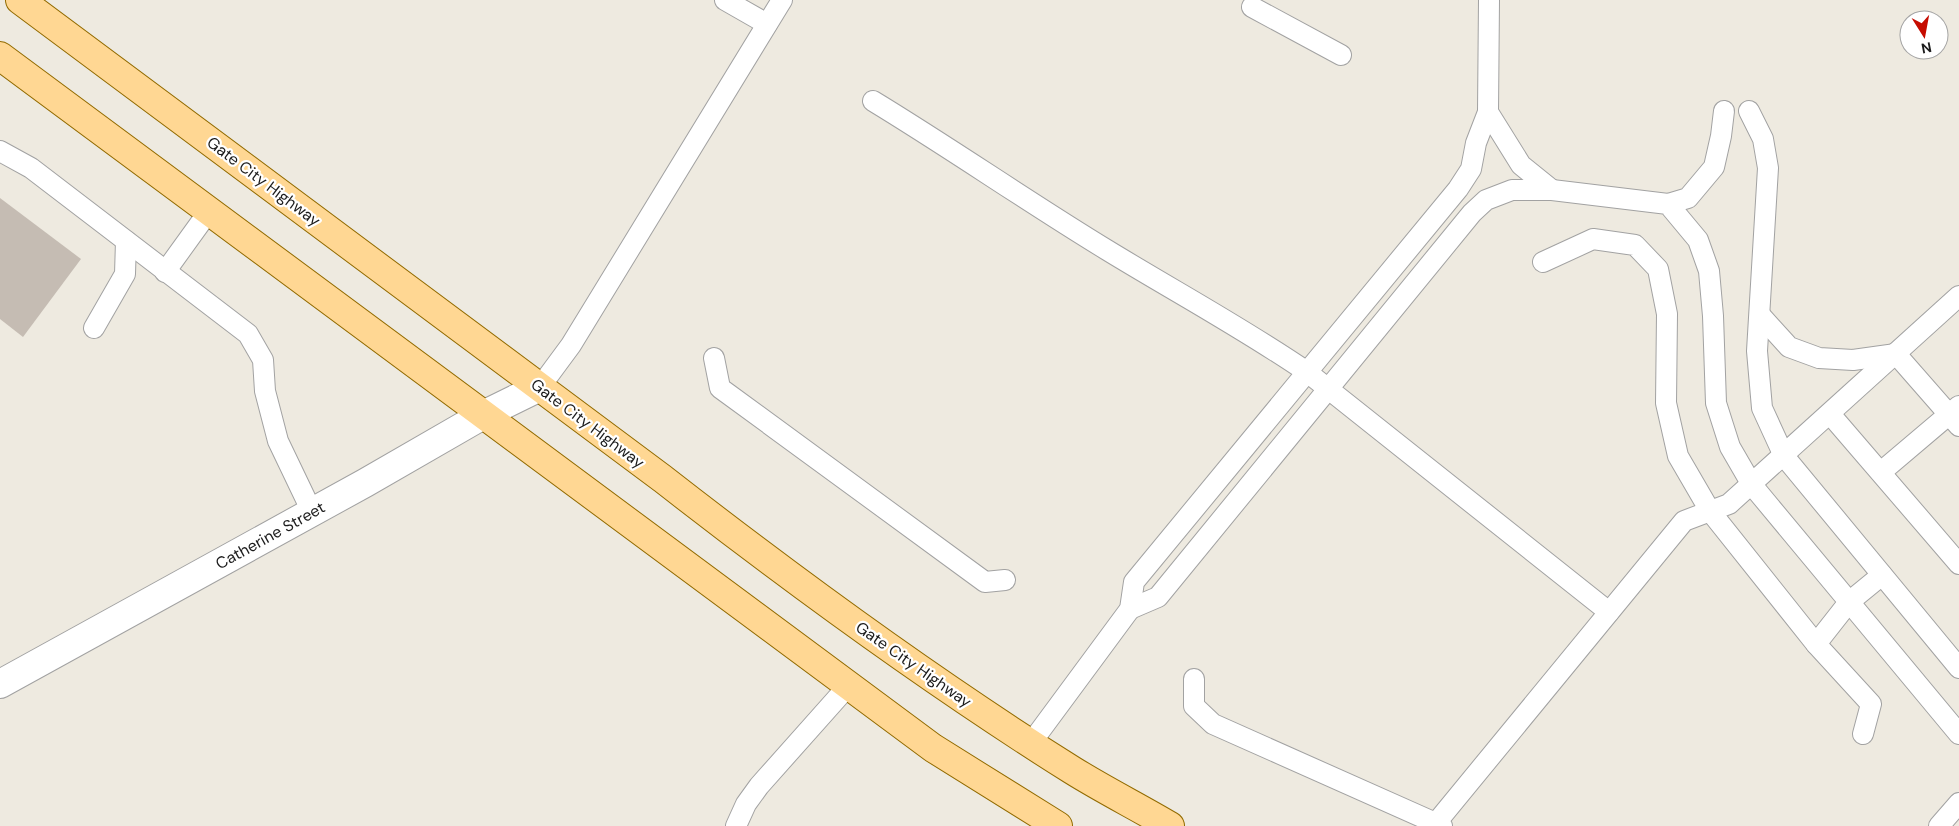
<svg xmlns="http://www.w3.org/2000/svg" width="1959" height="826" font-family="'DM Sans',sans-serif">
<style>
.building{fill:#c5bcb3}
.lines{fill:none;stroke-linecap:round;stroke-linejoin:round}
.lane-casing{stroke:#a2a2a2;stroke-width:22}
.street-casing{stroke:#a2a2a2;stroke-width:30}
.primary-casing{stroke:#926b00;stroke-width:30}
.lane{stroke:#fff;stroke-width:20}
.street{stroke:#fff;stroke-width:28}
.primary{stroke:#ffd793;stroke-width:28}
.labels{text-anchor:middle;stroke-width:4.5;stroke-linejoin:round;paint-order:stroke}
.street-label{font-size:16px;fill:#1b1b1b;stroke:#fff}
</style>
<rect width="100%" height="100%" fill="#eeeae0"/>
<polygon class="building" points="0,198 81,259 23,337 0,319"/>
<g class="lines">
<defs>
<g id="lane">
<polyline points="725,0 767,24"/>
<polyline points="1489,0 1488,112 1521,165 1552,190"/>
<polyline points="1252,7 1341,55"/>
<path d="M873 101C952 149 1028 202 1107 250 1174 291 1243 328 1307 372L1609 612"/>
<polyline points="1749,111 1763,139 1768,168 1757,351 1762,408 1784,456 1959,668"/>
<polyline points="0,151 31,168 248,334 263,360 265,391 278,441 312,512"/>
<polyline points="1668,204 1688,198 1714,167 1721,136 1724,111"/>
<polyline points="1543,262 1593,239 1635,245 1658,269 1667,314 1666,403 1678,456 1710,511 1816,644 1871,704 1863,734"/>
<polyline points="165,272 209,211"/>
<polyline points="1760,315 1789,347 1819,358 1853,360 1896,354 1959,426"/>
<polyline points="94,328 125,274 126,241"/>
<polyline points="714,358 720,388 985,582 1005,580"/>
<polyline points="540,387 571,345 782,0"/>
<polyline points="1830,414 1959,564"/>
<polyline points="1881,472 1959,406"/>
<polyline points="1130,609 1158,597 1472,213 1486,200 1512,190 1552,190 1668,204 1698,240 1709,271 1713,316 1716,403 1730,447 1752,485 1959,734"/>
<polyline points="1816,644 1849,602 1882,575"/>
<polyline points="1194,679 1194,706 1213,724 1442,826"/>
<polyline points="1031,743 1130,609 1134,582 1458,189 1471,169 1476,143 1488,112"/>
<polyline points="1436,823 1684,521 1729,504 1959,296"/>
<polyline points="736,826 746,804 759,786 848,686"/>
<polyline points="1939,826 1959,803"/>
</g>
<polyline id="street" points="0,684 365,483 483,415 540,387"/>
<g id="primary">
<path d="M20 0 663 479C795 582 930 681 1072 770 1104 790 1138 807 1170 826"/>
<polyline points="0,56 933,748 1058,826"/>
</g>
</defs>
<use href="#lane" class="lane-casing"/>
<use href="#street" class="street-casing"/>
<use href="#primary" class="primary-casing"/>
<use href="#lane" class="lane"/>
<use href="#street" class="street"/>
<use href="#primary" class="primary"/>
</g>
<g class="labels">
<g class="street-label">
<text transform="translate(264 181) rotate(37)" y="6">Gate City Highway</text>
<text transform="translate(588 423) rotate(37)" y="6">Gate City Highway</text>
<text transform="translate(270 535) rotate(-29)" y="6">Catherine Street</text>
<text transform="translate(914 664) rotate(35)" y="6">Gate City Highway</text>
</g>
</g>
<g transform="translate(1924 35) rotate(169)"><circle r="24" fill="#ffffff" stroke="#a4a4a4"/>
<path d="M0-4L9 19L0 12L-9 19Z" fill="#c60c00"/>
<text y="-8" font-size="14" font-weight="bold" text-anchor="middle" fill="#1b1b1b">N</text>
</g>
</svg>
